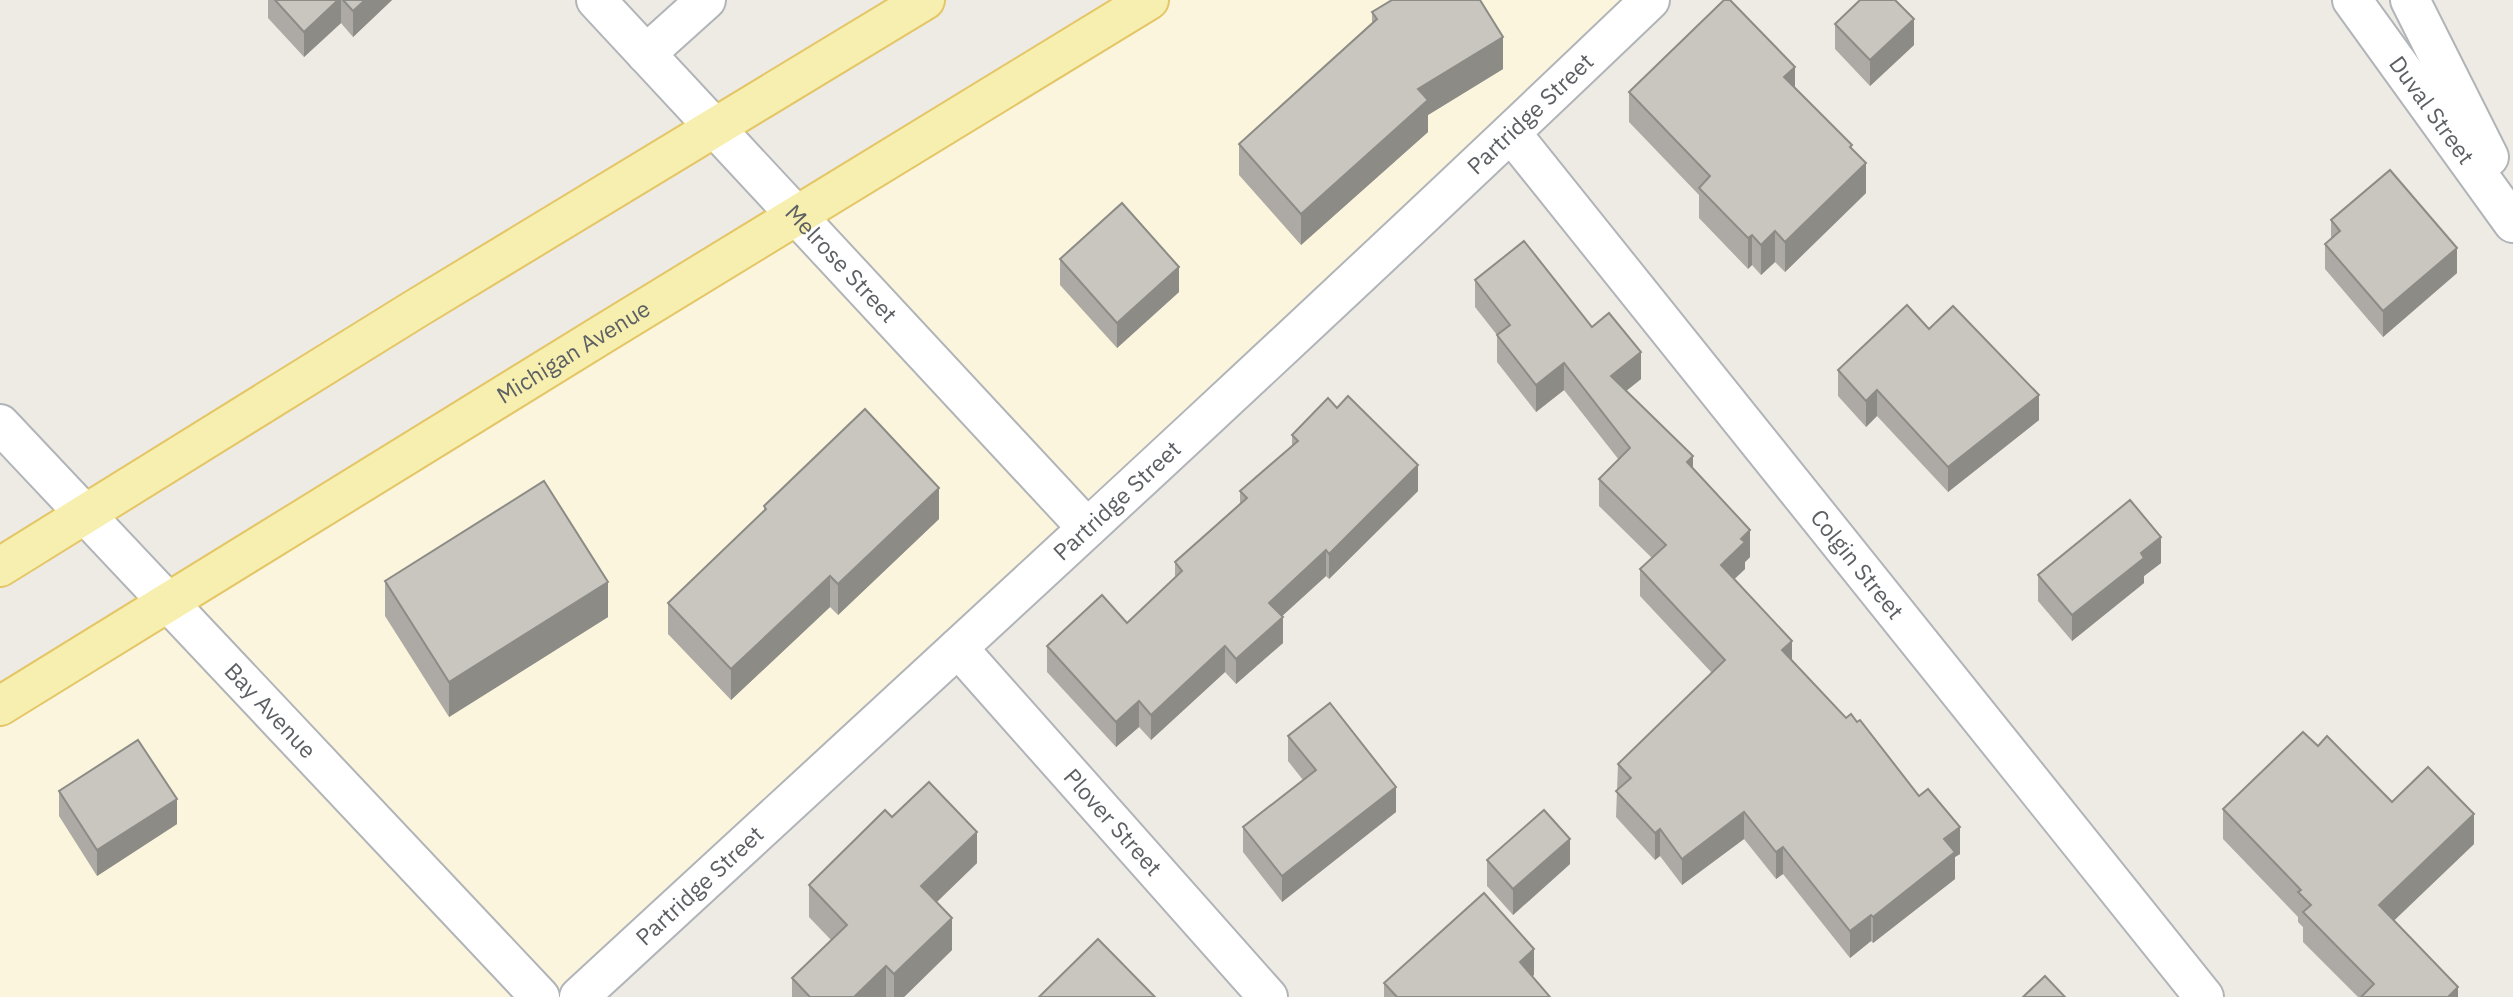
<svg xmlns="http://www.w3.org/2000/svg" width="2513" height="997" font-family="'IBM Plex Sans',sans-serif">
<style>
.commercial{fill:#faf5dc}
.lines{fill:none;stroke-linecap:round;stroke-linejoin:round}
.minor-casing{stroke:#b1b4b8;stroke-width:42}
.major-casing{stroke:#e4c666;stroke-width:42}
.minor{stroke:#fff;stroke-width:38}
.major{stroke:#f7efaf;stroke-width:38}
.wall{fill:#adaaa5}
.shaded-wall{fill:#8d8b86}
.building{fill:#c9c6c0;stroke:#8d8b86;stroke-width:2}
.labels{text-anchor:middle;stroke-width:7;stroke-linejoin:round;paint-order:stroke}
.street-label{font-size:23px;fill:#5c5f63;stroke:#fff}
</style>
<rect width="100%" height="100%" fill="#edebe4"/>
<polygon class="commercial" points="1152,0 1645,0 580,997 0,997 0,707"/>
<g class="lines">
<defs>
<g id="minor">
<path id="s1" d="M596 0 1087 528"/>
<path id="s2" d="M2352 0 2513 223"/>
<polyline points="2410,0 2489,157"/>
<polyline points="646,54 706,0"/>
<path id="s3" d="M1511 133 2204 997"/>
<path id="s4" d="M0 424 540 997"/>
<path id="s5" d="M958 648 1268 997"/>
<path id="s6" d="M579 997C938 666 1298 337 1650 0"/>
</g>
<g id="major">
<polyline points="0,567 417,308 925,0"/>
<path id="s7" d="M0 706C382 470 765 233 1149 0"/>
</g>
</defs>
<use href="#minor" class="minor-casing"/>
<use href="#major" class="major-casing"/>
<use href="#minor" class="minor"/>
<use href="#major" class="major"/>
</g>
<g class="wall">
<polygon points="268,0 392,0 353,37 341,23 304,57 268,18"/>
<polygon points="1372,12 1503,69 1428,115 1428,132 1301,245 1239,175 1239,144 1372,23"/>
<polygon points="1835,24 1914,45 1870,86 1835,49"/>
<polygon points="1795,88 1852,149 1866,193 1785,272 1775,262 1761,275 1752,265 1748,269 1699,218 1699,195 1629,122 1629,92"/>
<polygon points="2331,220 2457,273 2383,337 2325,269 2325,244 2331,239"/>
<polygon points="1060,259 1179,292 1117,348 1060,285"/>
<polygon points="1475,280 1592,327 1641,379 1626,391 1693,468 1750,557 1745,562 1745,569 1734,579 1792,660 1960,854 1955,857 1955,879 1873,943 1871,941 1850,958 1783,874 1776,879 1744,839 1682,885 1660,856 1655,860 1616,817 1618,764 1712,673 1640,596 1640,569 1652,558 1599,506 1599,479 1619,460 1564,390 1536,412 1497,362 1497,335 1475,307"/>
<polygon points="1929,329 2039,420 1948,492 1877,416 1866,427 1838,396 1838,370"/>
<polygon points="1292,435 1418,491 1329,579 1326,576 1282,616 1283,643 1236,684 1225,672 1151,740 1139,727 1116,747 1047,672 1047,646 1127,623 1175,579 1175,562 1240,503 1240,491 1292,447"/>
<polygon points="764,506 939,519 838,615 830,607 731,700 668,634 668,603 764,512"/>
<polygon points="2161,563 2144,576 2144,583 2072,641 2038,601 2038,575"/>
<polygon points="385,581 608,617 449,717 385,616"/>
<polygon points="1288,736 1396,812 1282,902 1243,852 1243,827 1303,780 1288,761"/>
<polygon points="2318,746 2392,802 2474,844 2394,920 2458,997 2358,997 2303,942 2303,927 2298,922 2298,917 2223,839 2223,809"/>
<polygon points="59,791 177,824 97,876 59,816"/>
<polygon points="892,817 977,863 937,902 952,950 904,997 792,997 792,978 831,940 809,917 809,885"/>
<polygon points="1487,860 1570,864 1513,915 1487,886"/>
<polygon points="1534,975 1532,976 1550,997 1384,997 1384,983"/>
</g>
<g class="shaded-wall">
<polygon points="338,0 341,0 341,23 304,57 304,32"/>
<polygon points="365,0 392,0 353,37 353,11"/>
<polygon points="1914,19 1914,45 1870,86 1870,60"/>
<polygon points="1503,37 1503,69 1428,115 1428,132 1301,245 1301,214 1418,89"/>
<polygon points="1795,67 1795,98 1784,77"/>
<polygon points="1866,163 1866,193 1785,272 1785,242"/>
<polygon points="1775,231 1775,262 1761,275 1761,245"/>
<polygon points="1752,235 1752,265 1748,269 1748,238"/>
<polygon points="2457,248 2457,273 2383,337 2383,311"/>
<polygon points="1179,267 1179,292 1117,348 1117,323"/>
<polygon points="1641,352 1641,379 1611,403 1611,376"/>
<polygon points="1564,363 1564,390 1536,412 1536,385"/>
<polygon points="1877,390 1877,416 1866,427 1866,401"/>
<polygon points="2039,395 2039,420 1948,492 1948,467"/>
<polygon points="1693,456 1693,483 1687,462"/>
<polygon points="1418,465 1418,491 1329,579 1329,554"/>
<polygon points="939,488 939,519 838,615 838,584"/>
<polygon points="1750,530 1750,557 1745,562 1745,569 1721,592 1721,565 1741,539"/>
<polygon points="2161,537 2161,563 2144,576 2144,583 2072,641 2072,615 2141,553"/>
<polygon points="1326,550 1326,576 1269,628 1269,603"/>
<polygon points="830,576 830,607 731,700 731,669"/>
<polygon points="608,582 608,617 449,717 449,682"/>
<polygon points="1283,617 1283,643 1236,684 1236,659"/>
<polygon points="1792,641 1792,668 1782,650"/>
<polygon points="1225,646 1225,672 1151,740 1151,715"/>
<polygon points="1139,701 1139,727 1116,747 1116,722"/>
<polygon points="1396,787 1396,812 1282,902 1282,876"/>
<polygon points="177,799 177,824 97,876 97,850"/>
<polygon points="1744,812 1744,839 1682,885 1682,859"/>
<polygon points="2474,814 2474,844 2379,935 2379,905"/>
<polygon points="1960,827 1960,854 1955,857 1955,879 1873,943 1873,917 1944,839"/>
<polygon points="1660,829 1660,856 1655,860 1655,833"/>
<polygon points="977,832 977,863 921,917 921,886"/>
<polygon points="1570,839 1570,864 1513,915 1513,889"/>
<polygon points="1783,847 1783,874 1776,879 1776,852"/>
<polygon points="1871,915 1871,941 1850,958 1850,931"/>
<polygon points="952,918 952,950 904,997 894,997 894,974"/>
<polygon points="1534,949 1534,975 1520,988 1520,962"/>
<polygon points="886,966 886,997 854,997"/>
<polygon points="2458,987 2458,997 2448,997"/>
</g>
<g class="building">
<polygon points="275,0 338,0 304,32"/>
<polygon points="343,0 365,0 353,11"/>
<polygon points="1392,0 1480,0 1503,37 1418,89 1428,100 1301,214 1239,144 1377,19 1372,12"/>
<polygon points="1724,0 1730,0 1795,67 1784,77 1852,145 1850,147 1866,163 1785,242 1775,231 1761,245 1752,235 1748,238 1699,188 1710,176 1629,92"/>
<polygon points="1860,0 1895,0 1914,19 1870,60 1835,24"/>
<polygon points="2390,170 2457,248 2383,311 2325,244 2340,231 2331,220"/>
<polygon points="1122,203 1179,267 1117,323 1060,259"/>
<polygon points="1524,241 1592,327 1609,313 1641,352 1611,376 1693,456 1687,462 1750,530 1741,539 1745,542 1721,565 1792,641 1782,650 1846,718 1851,714 1857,722 1860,720 1919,796 1928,789 1960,827 1944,839 1955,852 1873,917 1871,915 1850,931 1783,847 1776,852 1744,812 1682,859 1660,829 1655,833 1616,791 1631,778 1618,764 1725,660 1640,569 1666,545 1599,479 1630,448 1564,363 1536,385 1497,335 1510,325 1475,280"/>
<polygon points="1907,305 1929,329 1953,306 2039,395 1948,467 1877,390 1866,401 1838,370"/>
<polygon points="1348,396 1418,465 1329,554 1326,550 1269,603 1283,617 1236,659 1225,646 1151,715 1139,701 1116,722 1047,646 1102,595 1127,623 1182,571 1175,562 1247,498 1240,491 1298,441 1292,435 1328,398 1337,408"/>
<polygon points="865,409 939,488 838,584 830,576 731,669 668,603 766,509 764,506"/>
<polygon points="544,481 608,582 449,682 385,581"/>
<polygon points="2130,500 2161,537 2141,553 2144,558 2072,615 2038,575"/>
<polygon points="1330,703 1396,787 1282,876 1243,827 1316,770 1288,736"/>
<polygon points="2303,732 2318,746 2327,736 2392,802 2428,767 2474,814 2379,905 2458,987 2448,997 2361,997 2374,984 2303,912 2311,905 2298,892 2301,890 2223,809"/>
<polygon points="138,740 177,799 97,850 59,791"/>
<polygon points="929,782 977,832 921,886 952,918 894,974 886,966 854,997 810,997 792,978 847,925 809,885 885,810 892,817"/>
<polygon points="1544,810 1570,839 1513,889 1487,860"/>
<polygon points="1484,893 1534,949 1520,962 1550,997 1397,997 1384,983"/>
<polygon points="1098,939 1155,997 1039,997"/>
<polygon points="2045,976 2065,997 2023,997"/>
</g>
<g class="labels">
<g class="street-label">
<text dy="8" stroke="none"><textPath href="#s2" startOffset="136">Duval Street</textPath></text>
<text dy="8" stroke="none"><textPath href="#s6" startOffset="1298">Partridge Street</textPath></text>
<text dy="8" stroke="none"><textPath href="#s1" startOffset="360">Melrose Street</textPath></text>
<text dy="8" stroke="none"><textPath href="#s7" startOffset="674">Michigan Avenue</textPath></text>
<text dy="8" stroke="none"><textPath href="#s6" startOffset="732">Partridge Street</textPath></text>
<text dy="8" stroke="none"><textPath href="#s3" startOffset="553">Colgin Street</textPath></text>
<text dy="8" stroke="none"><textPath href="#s4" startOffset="394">Bay Avenue</textPath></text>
<text dy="8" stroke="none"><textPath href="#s5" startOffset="233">Plover Street</textPath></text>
<text dy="8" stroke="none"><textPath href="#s6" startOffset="164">Partridge Street</textPath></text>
</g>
</g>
</svg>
